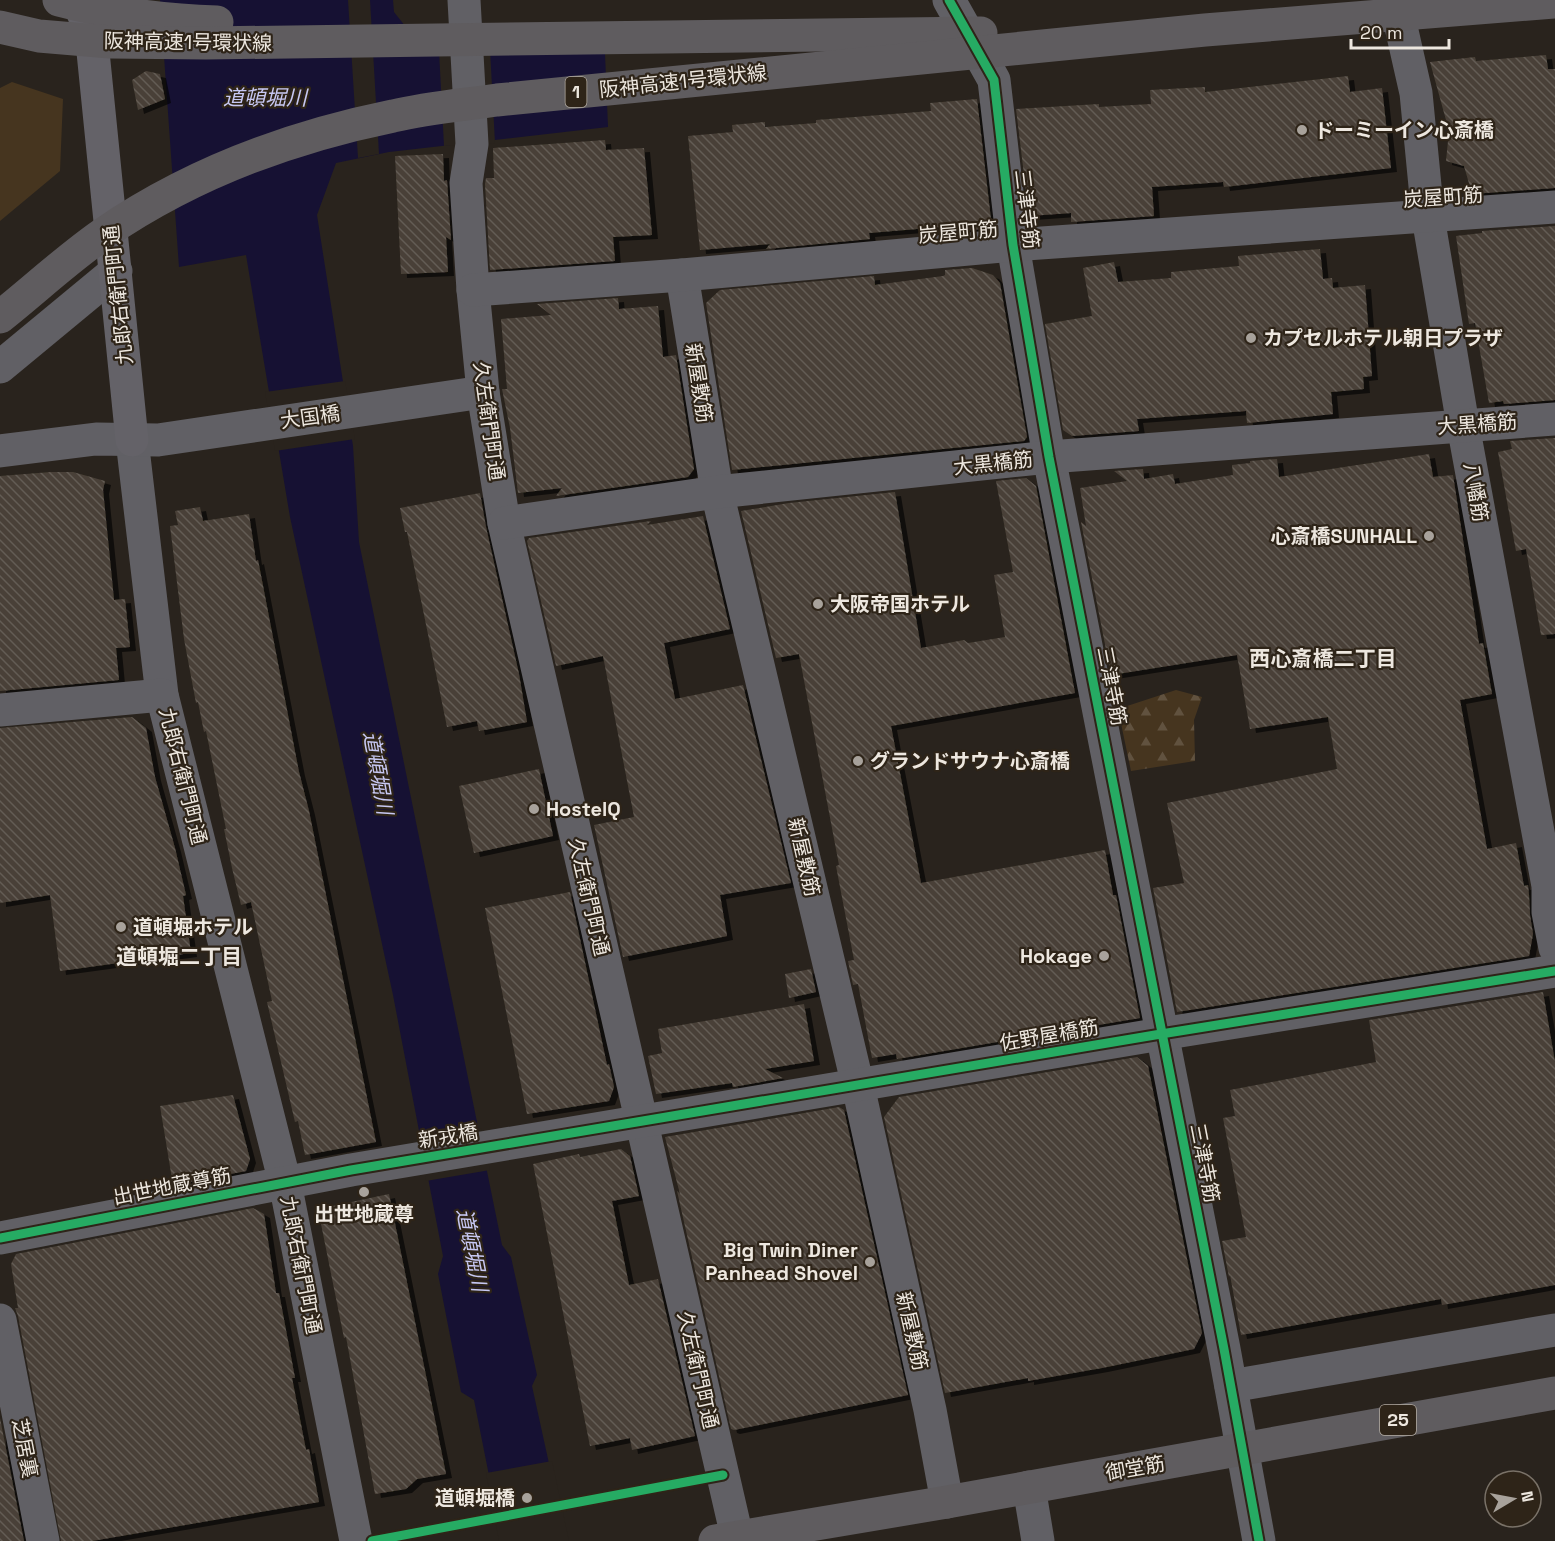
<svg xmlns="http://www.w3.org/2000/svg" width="1555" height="1541" font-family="'Space Grotesk','Noto Sans JP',sans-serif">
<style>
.grass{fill:#46351f}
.forest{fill:url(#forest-firs)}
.water{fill:#161133}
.pier{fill:#29231d}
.building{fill:url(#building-back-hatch);filter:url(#shadow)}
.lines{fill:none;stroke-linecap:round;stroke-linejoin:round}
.street{stroke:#616065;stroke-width:33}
.secondary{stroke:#646268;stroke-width:33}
.highway{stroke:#5f5c5f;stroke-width:33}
.highway-bridge{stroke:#5f5c5f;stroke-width:33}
.cycleway-casing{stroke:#2e2418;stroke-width:13}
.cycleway{stroke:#26ab63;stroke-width:9}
.poi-dot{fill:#a8a29b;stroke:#2e2418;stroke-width:2}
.labels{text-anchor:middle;stroke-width:4.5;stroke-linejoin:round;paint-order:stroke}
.shield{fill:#2e2418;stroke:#b4aca3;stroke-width:1.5}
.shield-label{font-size:18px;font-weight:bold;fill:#ede7df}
.street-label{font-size:20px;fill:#ede7df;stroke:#2e2418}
.poi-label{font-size:20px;font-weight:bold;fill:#ede7df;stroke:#2e2418;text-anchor:start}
.water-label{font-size:21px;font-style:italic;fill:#c7c8f3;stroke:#2e2418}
.neighbourhood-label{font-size:21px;font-weight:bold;fill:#ede7df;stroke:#2e2418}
</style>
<defs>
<pattern id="forest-firs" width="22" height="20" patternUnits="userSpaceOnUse" patternTransform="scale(1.5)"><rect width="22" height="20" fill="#46351f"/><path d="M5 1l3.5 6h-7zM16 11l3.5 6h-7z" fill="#61523f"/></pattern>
<pattern id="building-back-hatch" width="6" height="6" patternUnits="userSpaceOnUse" patternTransform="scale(1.5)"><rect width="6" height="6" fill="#494137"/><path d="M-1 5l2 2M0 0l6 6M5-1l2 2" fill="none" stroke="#645c54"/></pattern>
<filter id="shadow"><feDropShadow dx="6" dy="4" stdDeviation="0" flood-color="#0009"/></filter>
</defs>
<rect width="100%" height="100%" fill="#29231d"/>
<polygon class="grass" points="12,82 63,99 60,171 0,221 0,88"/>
<polygon class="forest" points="1176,690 1202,697 1194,720 1195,761 1131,771 1118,709"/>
<polygon class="water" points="160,0 393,0 394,12 413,36 604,29 608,127 389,152 336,163 317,215 353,446 359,542 502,1245 511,1257 537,1375 532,1386 566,1541 502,1541 474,1400 461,1392 438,1274 443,1256 393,995 290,517 246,255 179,267"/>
<g class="pier">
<polygon points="348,0 370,0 379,154 358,158"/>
<polygon points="489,30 495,143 444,146 438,32"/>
<polygon points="345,381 355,439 275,451 265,392"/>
<polygon points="481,1128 490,1170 426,1181 418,1139"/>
<polygon points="552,1461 569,1541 499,1541 486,1473"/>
</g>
<g class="building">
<polygon points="1546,55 1548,69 1555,69 1555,188 1472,194 1464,166 1446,161 1449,131 1430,62 1475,57 1476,61"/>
<polygon points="146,71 160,74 165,99 138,110 132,80"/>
<polygon points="1348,76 1350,92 1382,88 1391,168 1224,187 1223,182 1152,187 1154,216 1071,222 1071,213 1029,216 1016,109 1099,104 1099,107 1151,104 1150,90 1205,87 1205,92"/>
<polygon points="977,99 992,228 941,233 941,227 869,233 870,239 766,249 770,244 700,250 688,136 733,132 732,125 765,122 765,127 816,123 816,120 931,111 930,103"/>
<polygon points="605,140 606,150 644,148 652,235 613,237 615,261 490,270 485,184 486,178 494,178 493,148"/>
<polygon points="443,154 444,181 447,180 451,240 446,237 448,272 401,274 395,156"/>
<polygon points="1555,226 1555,400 1504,404 1503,401 1489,403 1475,323 1469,324 1456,236 1482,233 1482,231"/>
<polygon points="1320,249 1323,279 1332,278 1333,288 1365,285 1372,376 1363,377 1364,389 1331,392 1333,414 1247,423 1246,411 1137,419 1139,431 1072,436 1063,430 1045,324 1092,316 1083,268 1114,262 1118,282 1171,278 1171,272 1239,266 1238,256"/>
<polygon points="972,268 993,275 1000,283 1027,437 1024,441 732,470 706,303 720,290 874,276 875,285 943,276 945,275 945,270"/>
<polygon points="618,298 619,309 658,306 663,357 676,355 694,469 688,477 556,496 562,488 518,493 510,428 502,389 507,389 501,319 551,315 537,304"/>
<polygon points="1555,438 1555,634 1541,635 1526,549 1516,551 1498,452 1512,449 1510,441"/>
<polygon points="1429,454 1433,477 1453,475 1479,644 1483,643 1492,694 1460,700 1487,849 1516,843 1524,886 1528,885 1529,895 1530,915 1533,934 1529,956 1177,1012 1153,888 1184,883 1167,803 1337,769 1328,717 1250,729 1237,655 1111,675 1081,522 1086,526 1080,488 1127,481 1114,471 1143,469 1144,479 1173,474 1175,484 1233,475 1232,465 1250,463 1250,461 1277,459 1279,477"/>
<polygon points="51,472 73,472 105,481 103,490 114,600 125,599 130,647 116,648 119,680 0,691 0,476"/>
<polygon points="1026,478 1036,486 1075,693 891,726 921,883 1105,850 1113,895 1116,895 1140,1018 897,1059 896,1054 872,1058 858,984 853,985 848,961 854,960 836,866 839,865 799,654 776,658 741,511 789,503 895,492 921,648 964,640 968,643 1005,637 994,575 1013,572 996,481"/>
<polygon points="480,493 486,527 519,674 527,722 479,731 477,721 447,727 407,532 405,532 400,508"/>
<polygon points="200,507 203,521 249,514 256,561 258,560 299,772 309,811 376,1142 305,1155 298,1121 295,1122 267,1002 272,1001 251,902 241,905 232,868 224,829 226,829 206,731 204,732 198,702 196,703 184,639 170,526 178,525 175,511"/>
<polygon points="703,516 730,629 664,643 675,699 743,685 791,883 720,895 727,936 623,957 594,825 634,817 603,656 556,666 527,541 529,538 651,521 647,525"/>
<polygon points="132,717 146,728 155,777 175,848 186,895 183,896 191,953 60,971 50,895 0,903 0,728"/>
<polygon points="539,769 553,836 474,853 459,786"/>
<polygon points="570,892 607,1065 609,1064 614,1087 609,1101 527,1114 485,908"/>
<polygon points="811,969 816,992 789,998 785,974"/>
<polygon points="1543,992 1555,1062 1555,1285 1442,1305 1441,1299 1241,1335 1230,1275 1229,1277 1222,1241 1246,1237 1223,1118 1235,1116 1230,1090 1376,1062 1369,1020"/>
<polygon points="804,1004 814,1061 765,1069 783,1078 733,1087 732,1083 656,1094 648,1056 662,1053 658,1029"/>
<polygon points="1137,1057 1148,1066 1202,1333 1194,1349 1102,1368 1028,1381 1028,1378 945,1393 884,1117 899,1097"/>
<polygon points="233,1095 250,1159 246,1171 173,1185 160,1106"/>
<polygon points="839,1107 844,1110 908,1395 734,1430 731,1429 677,1191 680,1194 665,1137"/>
<polygon points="621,1149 630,1156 639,1196 612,1201 629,1285 658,1279 695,1436 632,1450 630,1438 590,1446 533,1164 579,1154 580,1157"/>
<polygon points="389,1194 446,1474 417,1479 406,1489 375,1494 346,1337 344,1338 318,1209"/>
<polygon points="253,1208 264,1214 276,1293 279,1293 295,1378 292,1378 306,1450 309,1449 319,1502 92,1541 61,1541 18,1316 15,1308 18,1308 11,1264 16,1254"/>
<polygon points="0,1418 24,1541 0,1541"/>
</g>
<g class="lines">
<g class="street">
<polyline points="464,0 472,144 466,183 473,290 483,392 504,523 738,1541"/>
<polyline points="949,0 994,80 1013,245 1049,457 1224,1349 1259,1541"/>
<polyline points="1395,0 1416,93 1428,217 1463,425 1548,886 1548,912 1555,948"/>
<polyline points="682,275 717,492 858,1086 930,1410 947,1502"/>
<polyline points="473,290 682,275 1013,245 1555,207"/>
<polyline points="0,367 116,271"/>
<polyline points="132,440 162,695 285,1183 356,1541"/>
<polyline points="0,451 96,439 158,440 483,392"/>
<polyline points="504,523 717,492 1049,457 1555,419"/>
<polyline points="0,710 162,695"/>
<polyline points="0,1238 351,1170 1161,1034 1555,971"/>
<polyline points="0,1320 43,1541"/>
<polyline points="1231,1386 1555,1330"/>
<polyline points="1029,1487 1038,1541"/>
</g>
<polyline class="secondary" points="83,13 91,32 132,440"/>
<polyline class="highway" points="715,1541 947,1502 1555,1393"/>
<g class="highway-bridge">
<path d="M59 0C112 14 162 20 217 22"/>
<polyline points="0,27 39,36 110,42 206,43 981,33"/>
<path d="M0 317C34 290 67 259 103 234 190 174 290 137 393 116 427 108 462 105 497 100L1205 30 1555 2"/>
</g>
<defs>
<g id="cycleway">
<polyline points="949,0 994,80 1013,245 1049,457 1224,1349 1259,1541"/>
<polyline points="0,1238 351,1170 1161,1034 1555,971"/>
<polyline points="372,1541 723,1475"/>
</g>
</defs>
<use href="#cycleway" class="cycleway-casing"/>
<use href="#cycleway" class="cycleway"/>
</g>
<g class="poi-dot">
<circle cx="1302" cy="130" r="6"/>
<circle cx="1251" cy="338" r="6"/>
<circle cx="1429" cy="536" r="6"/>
<circle cx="818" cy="604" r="6"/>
<circle cx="858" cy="761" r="6"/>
<circle cx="534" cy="809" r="6"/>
<circle cx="121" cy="927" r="6"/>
<circle cx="1104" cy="956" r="6"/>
<circle cx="364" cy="1192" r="6"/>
<circle cx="870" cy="1262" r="6"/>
<circle cx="527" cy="1498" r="6"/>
</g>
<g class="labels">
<g class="shield">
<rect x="565.5" y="77" width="21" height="30" rx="4.5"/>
<rect x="1380" y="1405" width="36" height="30" rx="4.5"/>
</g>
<g class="shield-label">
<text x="576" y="98">1</text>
<text x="1398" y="1426">25</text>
</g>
<g class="street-label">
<text transform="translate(188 42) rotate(1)" y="7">阪神高速1号環状線</text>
<text transform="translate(683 81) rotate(-6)" y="7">阪神高速1号環状線</text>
<text transform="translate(1443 197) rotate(-4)" y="7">炭屋町筋</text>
<text transform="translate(1027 209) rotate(83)" y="7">三津寺筋</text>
<text transform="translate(958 232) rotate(-5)" y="7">炭屋町筋</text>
<text transform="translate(118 295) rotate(-96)" y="7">九郎右衛門町通</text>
<text transform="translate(699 383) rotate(81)" y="7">新屋敷筋</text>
<text transform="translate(310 417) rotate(-8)" y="7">大国橋</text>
<text transform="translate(489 421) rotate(82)" y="7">久左衛門町通</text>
<text transform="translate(1477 424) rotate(-4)" y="7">大黒橋筋</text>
<text transform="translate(993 463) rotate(-6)" y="7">大黒橋筋</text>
<text transform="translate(1476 492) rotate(80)" y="7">八幡筋</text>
<text transform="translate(1112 686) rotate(79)" y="7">三津寺筋</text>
<text transform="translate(183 776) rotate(76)" y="7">九郎右衛門町通</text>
<text transform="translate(804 857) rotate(77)" y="7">新屋敷筋</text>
<text transform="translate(589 897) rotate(77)" y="7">久左衛門町通</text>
<text transform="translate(1049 1035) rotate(-10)" y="7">佐野屋橋筋</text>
<text transform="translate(448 1136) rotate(-9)" y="7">新戎橋</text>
<text transform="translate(1205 1163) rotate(79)" y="7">三津寺筋</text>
<text transform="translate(172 1186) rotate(-11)" y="7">出世地蔵尊筋</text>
<text transform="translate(301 1265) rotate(79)" y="7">九郎右衛門町通</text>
<text transform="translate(912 1331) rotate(77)" y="7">新屋敷筋</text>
<text transform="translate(698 1370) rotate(77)" y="7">久左衛門町通</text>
<text transform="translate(25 1448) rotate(79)" y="7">芝居裏</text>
<text transform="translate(1135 1468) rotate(-10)" y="7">御堂筋</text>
</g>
<g class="poi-label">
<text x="1314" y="137">ドーミーイン心斎橋</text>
<text x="1263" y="345">カプセルホテル朝日プラザ</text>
<text x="1417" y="543" text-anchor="end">心斎橋SUNHALL</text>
<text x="830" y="611">大阪帝国ホテル</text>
<text x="870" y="768">グランドサウナ心斎橋</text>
<text x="546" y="816">HostelQ</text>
<text x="133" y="934">道頓堀ホテル</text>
<text x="1092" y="963" text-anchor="end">Hokage</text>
<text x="364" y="1221" text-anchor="middle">出世地蔵尊</text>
<text x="858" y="1257" text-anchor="end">Big Twin Diner<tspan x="858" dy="23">Panhead Shovel</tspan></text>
<text x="515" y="1505" text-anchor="end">道頓堀橋</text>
</g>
<g class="water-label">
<text x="265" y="105">道頓堀川</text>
<text transform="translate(378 773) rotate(80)" y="7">道頓堀川</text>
<text transform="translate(472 1250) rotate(79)" y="7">道頓堀川</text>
</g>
<g class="neighbourhood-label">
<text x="1323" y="666">西心斎橋二丁目</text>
<text x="179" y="964">道頓堀二丁目</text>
</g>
</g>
<g transform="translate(1513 1499) rotate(80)"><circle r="28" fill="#2e2418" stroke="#7a7268" stroke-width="1.5"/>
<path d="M0-4.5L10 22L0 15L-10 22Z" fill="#a8a29b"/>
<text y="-9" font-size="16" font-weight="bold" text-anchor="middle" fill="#ede7df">N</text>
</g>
<path d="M1351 39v9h98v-9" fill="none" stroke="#ede7df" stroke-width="3"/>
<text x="1360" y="39" font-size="18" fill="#ede7df" stroke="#2e2418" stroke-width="4.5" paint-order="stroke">20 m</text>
</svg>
